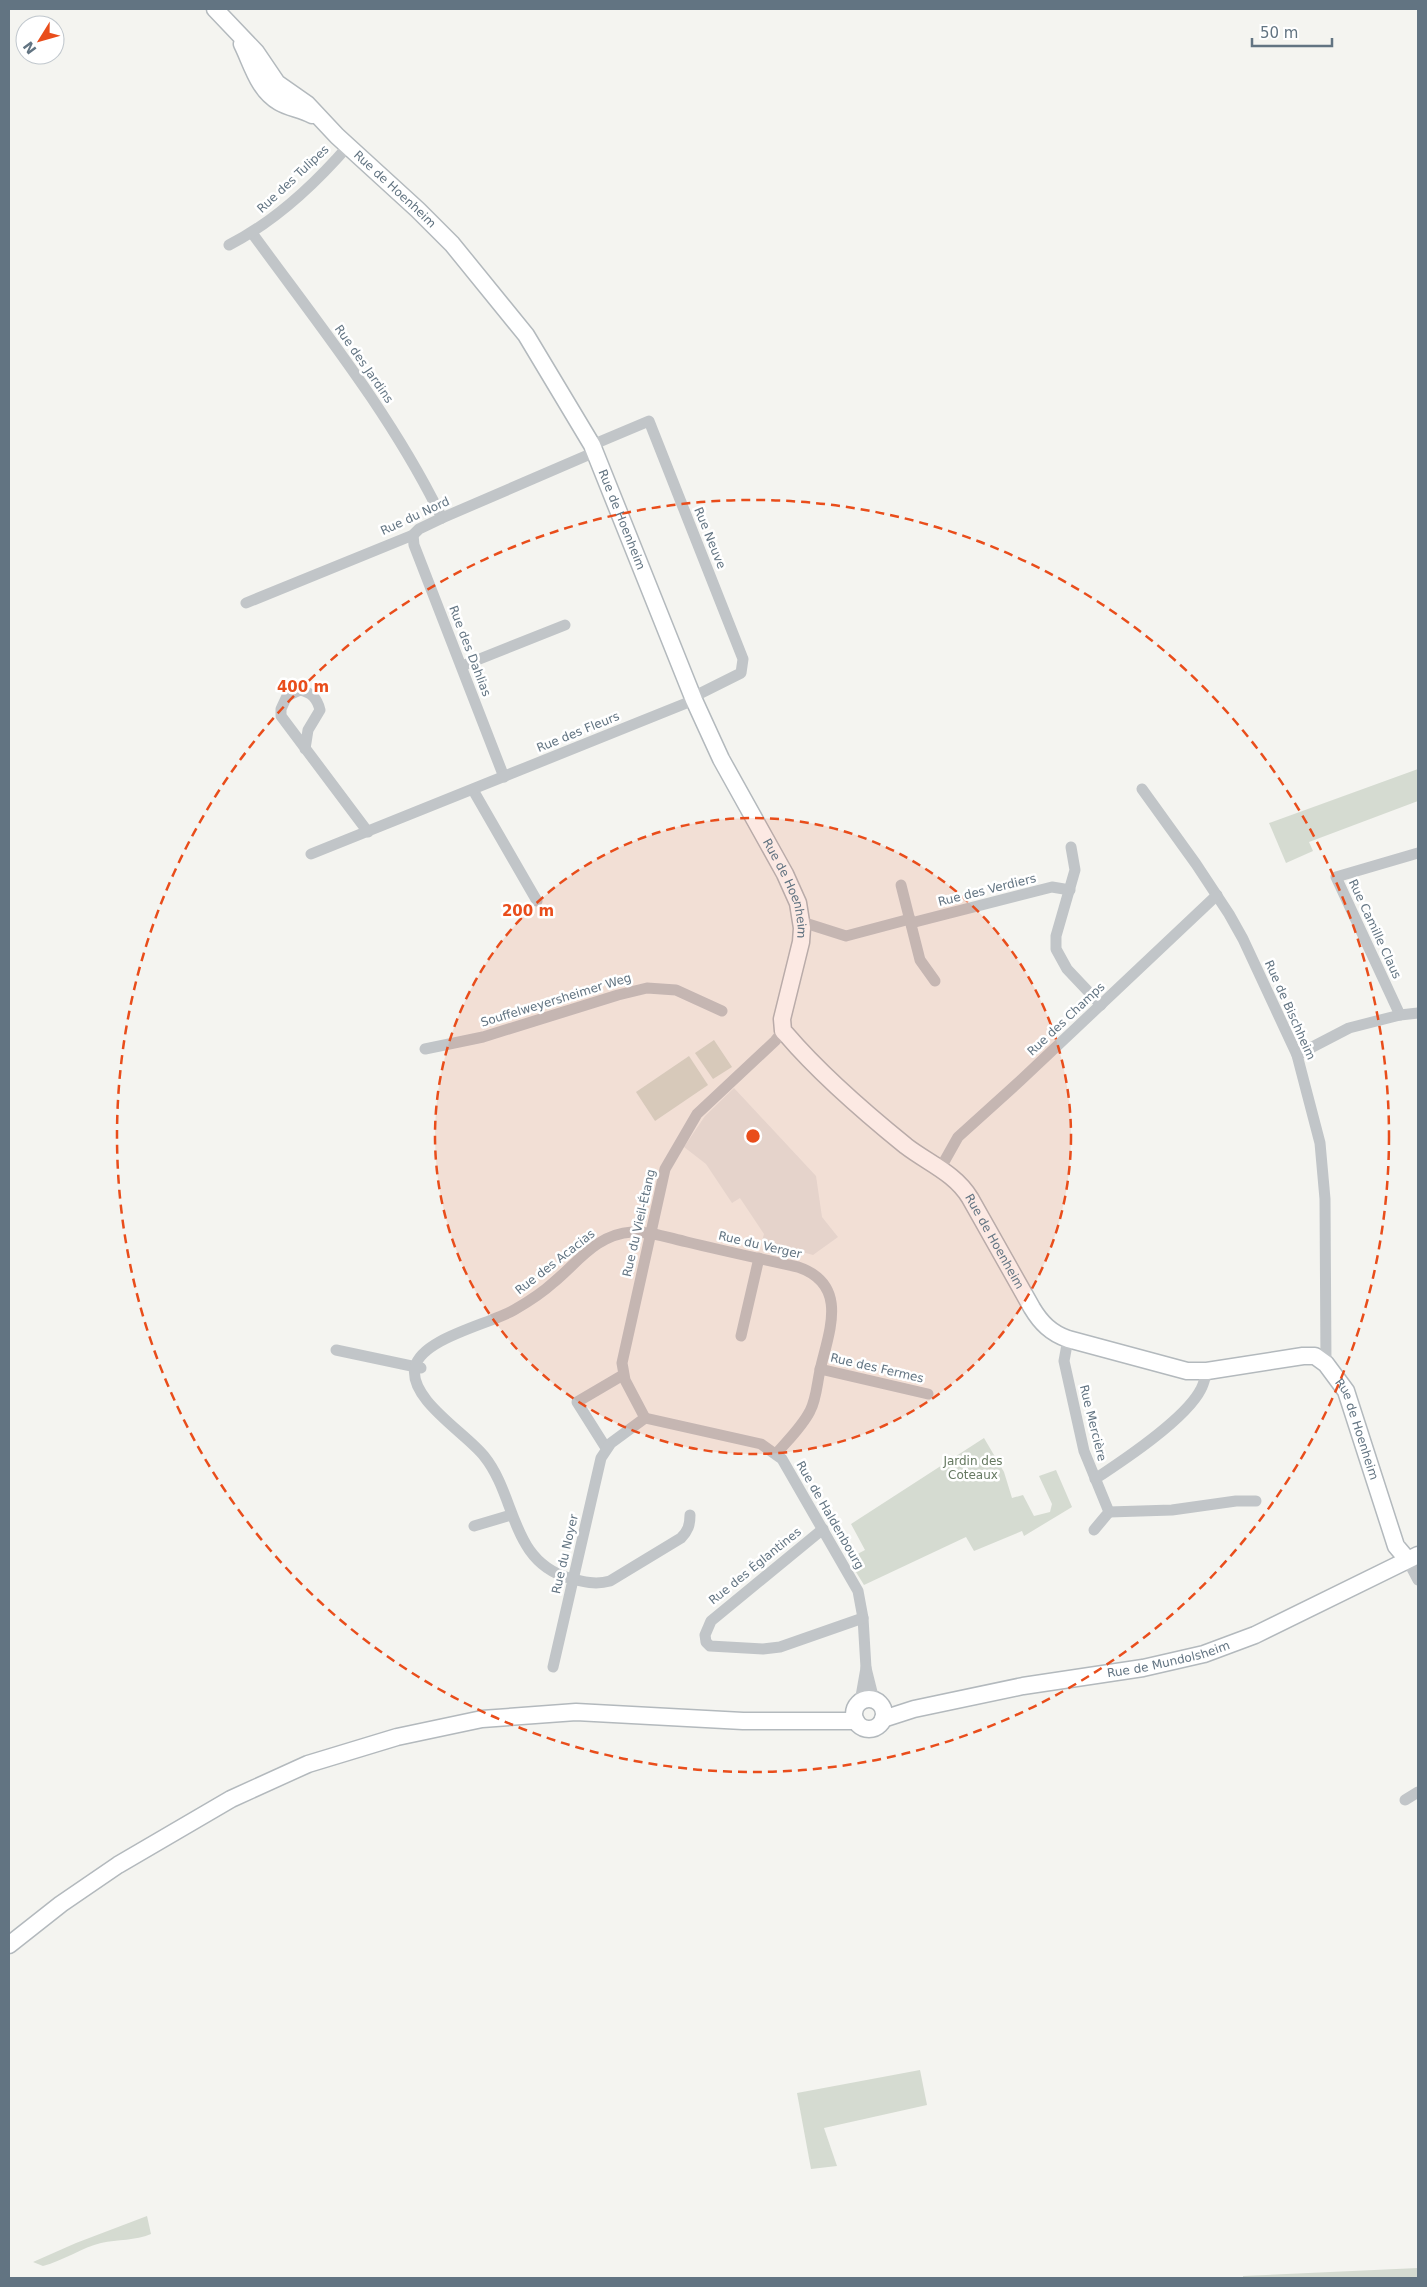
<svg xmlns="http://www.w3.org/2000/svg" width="1427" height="2287" font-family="'DejaVu Sans',sans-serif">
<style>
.built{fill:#e5e6e4}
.green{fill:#d5dbd1}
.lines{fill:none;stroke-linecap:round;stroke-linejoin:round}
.secondary-casing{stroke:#b3b9bd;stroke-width:19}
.street{stroke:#c1c5c8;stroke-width:11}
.secondary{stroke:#fff;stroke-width:16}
.ring{fill:none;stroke:#e94d1b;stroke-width:2.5;stroke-dasharray:9 6}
.labels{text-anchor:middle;stroke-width:5;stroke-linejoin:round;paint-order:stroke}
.street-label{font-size:12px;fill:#627482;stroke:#fff}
.park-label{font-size:12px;fill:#667961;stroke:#fff}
.centre{fill:#e94d1b;stroke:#fff;stroke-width:2.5}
.ring-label{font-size:15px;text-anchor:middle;font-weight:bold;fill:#e94d1b;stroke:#fff;stroke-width:5;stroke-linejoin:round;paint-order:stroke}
</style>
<rect width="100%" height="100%" fill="#f4f4f0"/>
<polygon class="built" points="734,1088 816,1176 822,1217 838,1237 813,1255 762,1241 764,1234 740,1198 732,1203 706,1164 684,1147 705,1116"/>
<g class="green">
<polygon points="1418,769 1418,801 1309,842 1313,851 1286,863 1269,823"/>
<polygon points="714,1040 732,1067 713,1079 695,1053"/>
<polygon points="689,1056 708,1085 655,1121 636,1092"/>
<polygon points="984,1438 1004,1472 1012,1498 1023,1495 1034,1516 1050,1512 1052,1504 1039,1476 1056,1470 1072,1507 1024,1536 1022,1531 974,1551 966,1537 864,1585 848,1559 865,1550 851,1524"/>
<polygon points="920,2070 927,2105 824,2128 837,2166 811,2169 797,2093"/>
<path d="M147 2216 151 2234C135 2241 118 2239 101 2243 83 2247 63 2261 43 2266L33 2262 76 2243Z"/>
<polygon points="1418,2268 1418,2278 1243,2278 1243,2276"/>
</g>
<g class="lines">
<defs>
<g id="secondary">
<path id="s1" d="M215 9 256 52 277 83 307 104 337 136 418 210 452 244 526 335 592 445 694 700 721 759 785 874 798 903 802 928 801 942 782 1019 783 1031 786 1034C821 1075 864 1112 906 1146 928 1163 955 1173 970 1198L1032 1308C1041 1323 1051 1333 1068 1339L1187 1371H1207L1303 1356H1315L1326 1364 1346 1391 1396 1546 1407 1559"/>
<path d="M242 44C252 64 258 90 279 102 289 108 301 109 312 115"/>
<circle cx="869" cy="1714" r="15"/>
<path id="s2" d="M883 1719 914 1709 1023 1686 1143 1668 1204 1654 1255 1635 1418 1555"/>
<polyline points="9,1945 61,1904 118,1865 231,1799 308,1764 397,1737 482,1719 576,1712 743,1721 856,1721"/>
</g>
</defs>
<use href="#secondary" class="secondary-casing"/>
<g class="street">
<path d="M252 233C319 325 392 415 442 518"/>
<path d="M229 245C274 222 315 184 348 146"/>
<polyline points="592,445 649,421 743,659 741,673 693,697"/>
<polyline points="413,535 414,545 504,777"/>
<polyline points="246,603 413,535 419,529 442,518 595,452"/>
<polyline points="462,666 565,625"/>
<path d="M305 749 308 730 320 710C317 698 312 693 300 690L287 696 281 709V716L368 832"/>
<polyline points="1142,789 1196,864 1229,914 1243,939 1297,1055 1320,1143 1325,1199 1326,1364"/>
<polyline points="473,790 537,901"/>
<polyline points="1071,847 1075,870 1056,936 1056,949 1067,969 1101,1005"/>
<polyline points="311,854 694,700"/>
<polyline points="901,885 920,960 935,981"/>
<polyline points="802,922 846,936 910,919"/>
<polyline points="911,923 1052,887 1070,890"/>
<polyline points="1400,1015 1336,877 1418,853"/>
<polyline points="425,1049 483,1037 618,995 647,988 676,990 722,1011"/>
<polyline points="1297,1055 1349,1028 1400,1015 1418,1013"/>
<polyline points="940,1169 958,1137 1021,1080 1217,895"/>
<polyline points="741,1336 759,1258"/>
<polyline points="1068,1339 1064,1361 1084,1451 1109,1512 1094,1530"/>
<polyline points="336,1350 421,1368"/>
<polyline points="820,1369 928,1394"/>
<polyline points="645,1418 761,1444 782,1459 858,1591 863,1618 866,1668"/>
<polyline points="606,1448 577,1402 623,1375"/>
<path d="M1095 1479C1124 1460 1186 1419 1201 1389 1204 1384 1205 1377 1207 1371"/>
<polyline points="1109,1512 1172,1510 1236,1501 1256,1501"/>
<path d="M690 1515C690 1525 688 1531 681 1538L610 1581C596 1585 583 1582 569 1578 510 1561 517 1497 484 1456 466 1433 408 1399 415 1367 422 1338 490 1324 514 1310 528 1302 542 1293 554 1282 578 1262 597 1234 632 1232 650 1231 669 1238 687 1242 724 1251 761 1259 798 1267 848 1284 830 1329 821 1366 817 1381 817 1398 810 1411 802 1427 787 1441 776 1454"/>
<polyline points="474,1526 511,1515"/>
<polyline points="823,1529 711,1621 705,1635 706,1642 710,1646 763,1649 780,1647 863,1618"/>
<polyline points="1407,1559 1418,1580"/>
<polyline points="553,1667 601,1458 611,1443 645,1418 625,1380 622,1363 665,1169 697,1114 775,1041 783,1031"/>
<polyline points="860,1702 866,1668 874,1700"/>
<polyline points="1405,1800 1418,1792"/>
</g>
<use href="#secondary" class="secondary"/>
</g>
<circle cx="753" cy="1136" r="318" fill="#e94d1b" fill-opacity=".12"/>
<g class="ring">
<circle cx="753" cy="1136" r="318"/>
<circle cx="753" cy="1136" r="636"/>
</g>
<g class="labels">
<g class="street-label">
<text transform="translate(293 179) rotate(-43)" y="4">Rue des Tulipes</text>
<text dy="4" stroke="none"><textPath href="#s1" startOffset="256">Rue de Hoenheim</textPath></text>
<text transform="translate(364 364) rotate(55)" y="4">Rue des Jardins</text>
<text transform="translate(415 516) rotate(-25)" y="4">Rue du Nord</text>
<text dy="4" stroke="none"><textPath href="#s1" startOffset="661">Rue de Hoenheim</textPath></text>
<text transform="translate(710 538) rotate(68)" y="4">Rue Neuve</text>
<text transform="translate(470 651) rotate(69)" y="4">Rue des Dahlias</text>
<text transform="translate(578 732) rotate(-22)" y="4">Rue des Fleurs</text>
<text dy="4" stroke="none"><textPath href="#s1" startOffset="1066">Rue de Hoenheim</textPath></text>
<text transform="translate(987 890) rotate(-14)" y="4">Rue des Verdiers</text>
<text transform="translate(1375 929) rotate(65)" y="4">Rue Camille Claus</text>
<text transform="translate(556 1000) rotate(-17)" y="4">Souffelweyersheimer Weg</text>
<text transform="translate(1290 1010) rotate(66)" y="4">Rue de Bischheim</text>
<text transform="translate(1066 1019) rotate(-43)" y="4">Rue des Champs</text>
<text transform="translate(639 1223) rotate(-77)" y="4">Rue du Vieil-Étang</text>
<text dy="4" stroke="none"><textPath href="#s1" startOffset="1516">Rue de Hoenheim</textPath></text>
<text transform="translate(760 1245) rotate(13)" y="4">Rue du Verger</text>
<text transform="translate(555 1262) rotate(-38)" y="4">Rue des Acacias</text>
<text transform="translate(877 1368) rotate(13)" y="4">Rue des Fermes</text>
<text transform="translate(1093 1423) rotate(76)" y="4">Rue Mercière</text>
<text dy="4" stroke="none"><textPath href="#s1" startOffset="1980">Rue de Hoenheim</textPath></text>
<text transform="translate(830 1515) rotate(60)" y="4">Rue de Haldenbourg</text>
<text transform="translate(565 1554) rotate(-77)" y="4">Rue du Noyer</text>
<text transform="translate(755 1566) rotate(-39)" y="4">Rue des Églantines</text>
<text dy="4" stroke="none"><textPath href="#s2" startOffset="292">Rue de Mundolsheim</textPath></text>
</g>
<g class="park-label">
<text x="973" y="1465">Jardin des<tspan x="973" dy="14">Coteaux</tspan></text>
</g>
</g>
<circle cx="753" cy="1136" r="8" class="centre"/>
<g class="ring-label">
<text x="303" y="692">400 m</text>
<text x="528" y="916">200 m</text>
</g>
<rect width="1427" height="2287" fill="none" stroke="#627482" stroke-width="20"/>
<g transform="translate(40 40) rotate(233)"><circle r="24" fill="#ffffff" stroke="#c0c7cd"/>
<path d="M0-4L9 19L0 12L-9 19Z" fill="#e94d1b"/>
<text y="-8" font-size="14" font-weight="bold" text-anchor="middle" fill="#627482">N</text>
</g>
<path d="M1252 38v8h80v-8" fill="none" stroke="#627482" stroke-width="2.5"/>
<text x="1260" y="38" font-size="15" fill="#627482" stroke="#ffffff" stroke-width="4" paint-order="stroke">50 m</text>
</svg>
